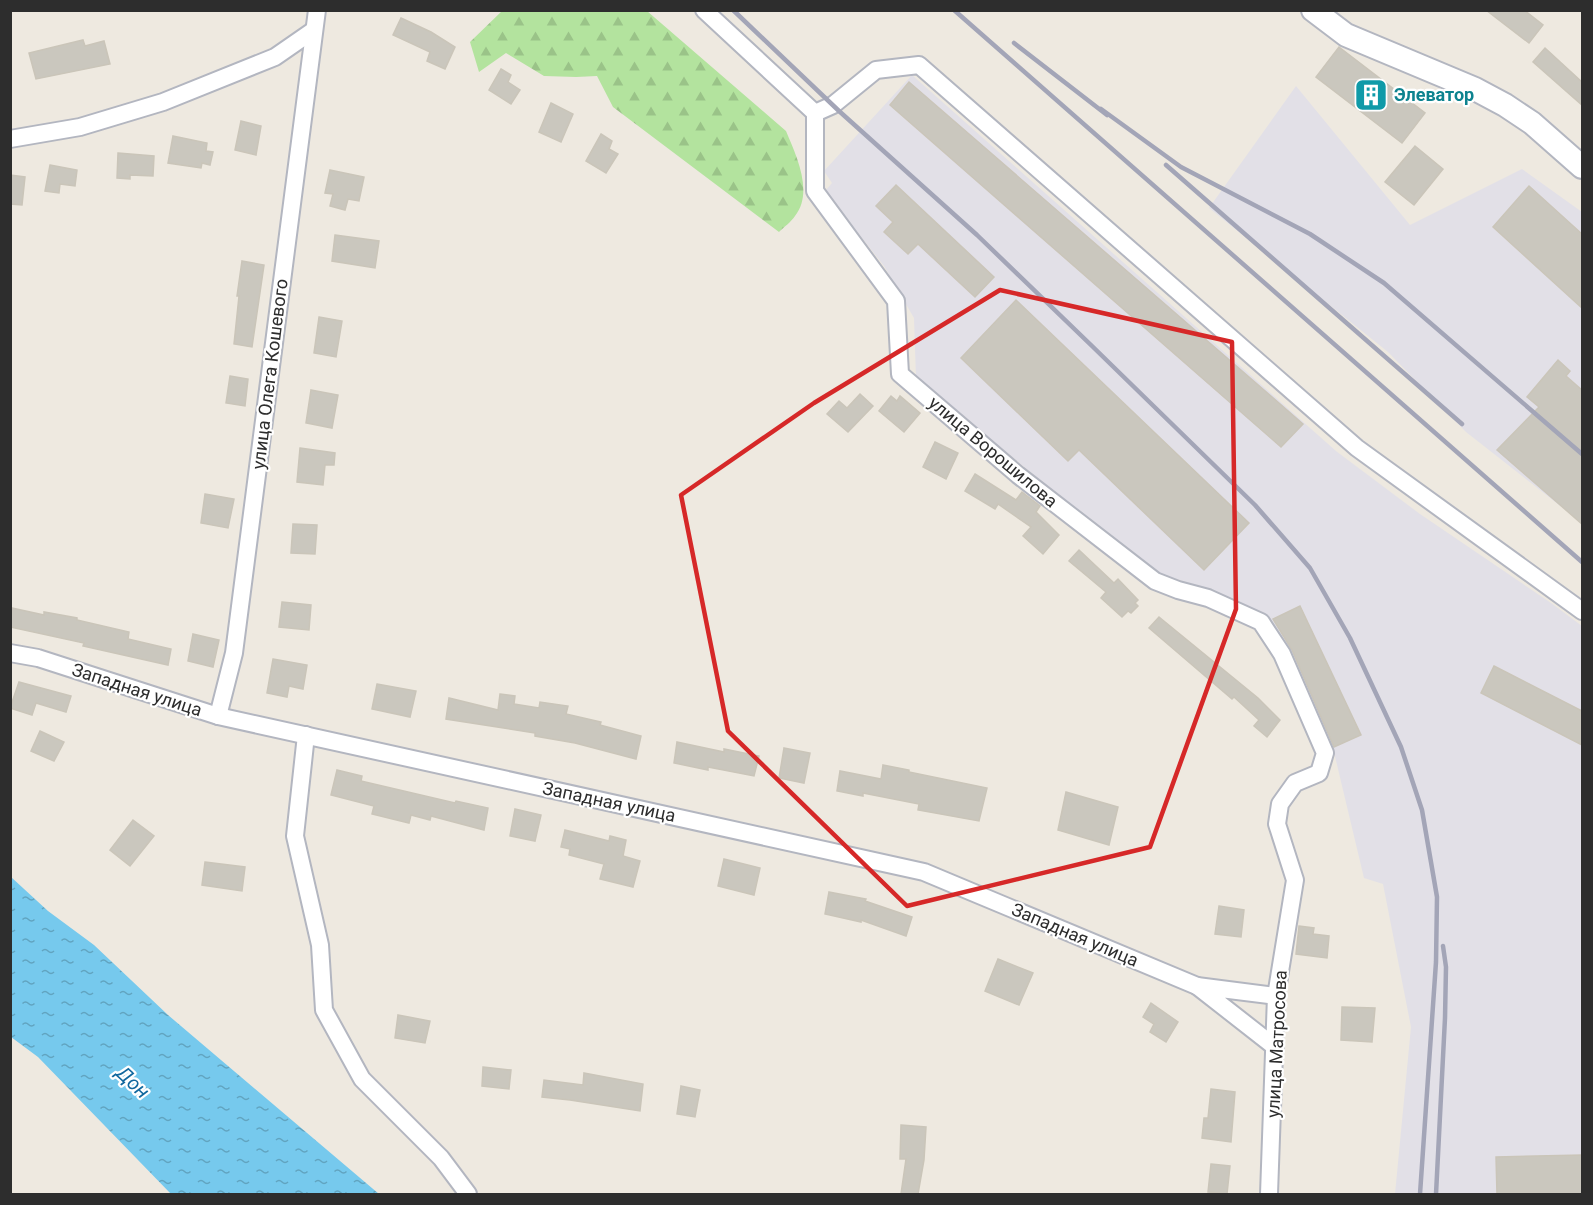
<svg xmlns="http://www.w3.org/2000/svg" width="1593" height="1205" font-family="Roboto,sans-serif">
<style>
.industrial{fill:#e2e0e7}
.forest{fill:url(#forest-firs)}
.water{fill:url(#water-ripples)}
.building{fill:#cac7be;stroke:#cac5b9;stroke-width:1.5}
.lines{fill:none;stroke-linecap:round;stroke-linejoin:round}
.street-casing{stroke:#b3b6c0;stroke-width:20}
.secondary-casing{stroke:#b3b6c0;stroke-width:26}
.street{stroke:#fff;stroke-width:16}
.secondary{stroke:#fff;stroke-width:22}
.rail{stroke:#a3a5b7;stroke-width:4.5}
.marked{fill:none;stroke:#d62828;stroke-width:4.5;stroke-linejoin:round}
.labels{text-anchor:middle;stroke-width:4.5;stroke-linejoin:round;paint-order:stroke}
.culture-label{font-size:18px;font-weight:bold;fill:#0d838f;stroke:#fff;text-anchor:start}
.street-label{font-size:18px;fill:#2d2d2d;stroke:#fff}
.water-label{font-size:20px;font-style:italic;fill:#11689e;stroke:#fff}
</style>
<defs>
<pattern id="forest-firs" width="22" height="20" patternUnits="userSpaceOnUse" patternTransform="scale(1.5)"><rect width="22" height="20" fill="#b3e39e"/><path d="M5 1l3.5 6h-7zM16 11l3.5 6h-7z" fill="#9ac388"/></pattern>
<pattern id="water-ripples" width="26" height="14" patternUnits="userSpaceOnUse" patternTransform="scale(1.5)"><rect width="26" height="14" fill="#76c9ed"/><path d="M2 4q2-2 4 0t4 0M15 11q2-2 4 0t4 0" fill="none" stroke="#61a4c0"/></pattern>
</defs>
<rect width="100%" height="100%" fill="#eee9e0"/>
<g class="industrial">
<polygon points="912,75 1336,451 1420,514 1551,603 1582,626 1582,1194 1395,1194 1411,1027 1383,884 1364,878 1333,748 1272,623 1215,591 1151,571 916,378 914,318 884,266 825,191 832,183 824,171"/>
<polygon points="1296,86 1410,225 1522,169 1582,212 1582,523 1466,432 1388,352 1209,208"/>
</g>
<path class="forest" d="M502 11H647L786 131C796 155 814 192 795 216 791 222 784 227 779 232L613 107 597 76 576 77 544 76 506 53 479 72 470 42Z"/>
<polygon class="water" points="11,877 48,911 94,945 168,1015 379,1194 171,1194 38,1057 11,1037"/>
<g class="building">
<polygon points="1486,10 1524,10 1543,25 1529,43"/>
<polygon points="401,18 431,32 455,47 445,69 427,61 430,52 393,35"/>
<polygon points="83,40 85,46 104,41 110,64 36,79 29,53"/>
<polygon points="1339,47 1425,113 1402,143 1316,77"/>
<polygon points="1545,48 1582,82 1582,105 1533,62"/>
<polygon points="501,69 511,75 508,82 520,90 511,104 489,90"/>
<polygon points="909,82 1303,424 1281,447 890,105"/>
<polygon points="551,103 573,114 561,142 539,132"/>
<polygon points="241,121 261,126 256,155 235,150"/>
<polygon points="601,134 612,141 609,149 618,154 606,173 586,161"/>
<polygon points="173,136 207,143 206,151 213,152 210,165 202,163 201,168 168,163"/>
<polygon points="1415,146 1443,169 1414,205 1385,182"/>
<polygon points="118,153 154,156 153,176 130,175 130,179 117,178"/>
<polygon points="50,165 77,170 75,186 60,184 59,193 45,191"/>
<polygon points="330,170 364,177 359,201 348,199 345,210 330,206 333,194 325,193"/>
<polygon points="10,175 25,177 22,205 10,204"/>
<polygon points="896,185 994,277 975,297 918,244 908,254 884,232 893,222 876,206"/>
<polygon points="1529,186 1582,234 1582,308 1493,227"/>
<polygon points="335,235 379,241 375,268 332,261"/>
<polygon points="242,261 264,265 252,347 234,344 239,296 237,296"/>
<polygon points="1016,300 1249,523 1204,570 1079,450 1068,461 961,358"/>
<polygon points="319,317 342,321 336,357 314,353"/>
<polygon points="1558,360 1570,371 1566,376 1582,390 1582,524 1497,450 1539,407 1527,397"/>
<polygon points="230,376 248,379 245,406 226,403"/>
<polygon points="311,390 338,395 332,428 306,423"/>
<polygon points="860,394 873,406 848,432 827,414 839,401 847,408"/>
<polygon points="891,396 897,401 900,396 920,413 904,432 879,411"/>
<polygon points="935,442 958,453 946,479 923,467"/>
<polygon points="300,448 335,453 334,465 325,465 323,485 297,482"/>
<polygon points="975,474 1016,500 1022,492 1040,506 1036,512 1059,535 1043,554 1023,536 1031,527 998,504 995,509 965,491"/>
<polygon points="205,494 234,499 228,528 201,523"/>
<polygon points="293,524 317,525 315,554 291,553"/>
<polygon points="1079,550 1114,583 1118,579 1138,600 1135,603 1138,606 1131,613 1128,611 1122,617 1101,598 1106,592 1069,561"/>
<polygon points="282,602 311,605 309,630 279,627"/>
<polygon points="1300,606 1361,735 1334,747 1292,650 1273,619"/>
<polygon points="12,608 44,615 44,612 77,618 77,620 129,632 128,639 171,649 168,665 83,646 84,643 10,627"/>
<polygon points="1159,617 1258,698 1280,720 1267,737 1254,726 1259,720 1234,697 1232,699 1149,628"/>
<polygon points="193,634 219,640 213,667 188,661"/>
<polygon points="273,659 307,665 303,689 289,686 287,697 267,693"/>
<polygon points="1494,666 1582,711 1582,745 1481,693"/>
<polygon points="19,682 71,696 66,712 36,703 32,715 10,708"/>
<polygon points="377,684 416,691 410,717 372,709"/>
<polygon points="500,694 515,696 514,704 539,708 540,702 568,706 566,714 601,722 600,725 641,736 636,759 575,743 535,736 535,733 446,719 449,698 498,710"/>
<polygon points="40,731 64,742 54,761 31,751"/>
<polygon points="677,742 724,752 724,749 759,756 754,776 708,767 708,770 674,763"/>
<polygon points="784,748 810,753 804,783 779,778"/>
<polygon points="883,765 909,770 909,772 987,788 979,821 918,810 919,804 863,793 863,796 837,791 840,771 881,779"/>
<polygon points="337,770 362,776 361,781 455,803 456,801 488,808 484,830 431,816 430,820 411,815 409,823 372,814 374,806 331,795"/>
<polygon points="1066,792 1118,807 1109,845 1058,830"/>
<polygon points="515,809 541,815 535,841 510,836"/>
<polygon points="133,820 154,836 130,866 110,850"/>
<polygon points="565,830 609,841 610,836 626,840 623,856 640,861 633,887 600,879 604,864 569,855 570,849 561,847"/>
<polygon points="724,859 760,868 754,895 718,886"/>
<polygon points="205,862 245,867 242,891 202,885"/>
<polygon points="829,892 866,899 865,901 912,917 906,936 861,920 861,922 825,914"/>
<polygon points="1219,906 1244,910 1241,937 1215,934"/>
<polygon points="1299,926 1314,928 1313,934 1329,936 1327,958 1296,954"/>
<polygon points="998,959 1033,973 1019,1005 985,991"/>
<polygon points="1151,1003 1178,1022 1166,1042 1150,1032 1154,1024 1143,1017"/>
<polygon points="1342,1007 1375,1008 1372,1042 1341,1040"/>
<polygon points="398,1015 430,1021 425,1043 395,1038"/>
<polygon points="483,1067 511,1070 509,1089 482,1086"/>
<polygon points="584,1073 643,1084 640,1111 570,1100 542,1097 544,1080 583,1085"/>
<polygon points="681,1086 700,1090 695,1117 677,1114"/>
<polygon points="1211,1089 1235,1092 1231,1142 1202,1138 1204,1118 1208,1118"/>
<polygon points="901,1125 926,1127 924,1160 918,1194 901,1194 906,1159 900,1159"/>
<polygon points="1582,1155 1582,1194 1497,1194 1496,1157"/>
<polygon points="1211,1164 1230,1166 1227,1194 1208,1192"/>
</g>
<g class="lines">
<defs>
<g id="street">
<polyline points="704,10 815,113 815,191 896,301 900,374 1018,475 1155,581 1178,590 1208,598 1261,622 1282,654 1325,753 1319,773 1295,783 1280,804 1277,824 1295,880 1276,996 1269,1194"/>
<polyline points="815,113 833,105 876,70 919,65 1357,448 1582,611"/>
<polyline points="10,139 80,127 163,102 275,57 314,30"/>
<polyline points="10,653 38,658 218,716 924,872 1197,986"/>
<polyline points="218,716 234,653 317,10"/>
<polyline points="306,735 295,836 320,945 324,1010 362,1079 441,1158 468,1194"/>
<polyline points="1275,1047 1197,986 1276,996"/>
</g>
<polyline id="secondary" points="1313,10 1346,35 1475,89 1505,105 1532,123 1582,167"/>
</defs>
<use href="#street" class="street-casing"/>
<use href="#secondary" class="secondary-casing"/>
<use href="#street" class="street"/>
<use href="#secondary" class="secondary"/>
<g class="rail">
<polyline points="733,10 839,111 977,235 1092,346 1255,505 1310,568 1350,638 1401,747 1422,810 1437,897 1436,962 1420,1194"/>
<polyline points="954,10 1582,562"/>
<polyline points="1014,43 1107,115"/>
<polyline points="1101,109 1181,167 1310,234 1384,283 1582,454"/>
<polyline points="1166,165 1462,424"/>
<polyline points="1436,1194 1445,1018 1446,967 1443,946"/>
</g>
</g>
<path class="marked" d="M1000 290 1232 342 1236 609 1150 847 907 906 728 731 681 495 814 403Z"/>
<defs>
<symbol id="building-square" viewBox="-11 -11 22 22"><rect x="-9" y="-9" width="18" height="18" rx="4" fill="#0f9aa8" stroke="#fff"/><path d="M-4-6H4V6H1V3H-1V6H-4ZM-2.5-4.3h1.7v1.8h-1.7ZM.8-4.3h1.7v1.8H.8ZM-2.5-1h1.7V.8h-1.7ZM.8-1h1.7V.8H.8Z" fill="#fff"/></symbol>
</defs>
<g fill-rule="evenodd">
<use href="#building-square" x="1352" y="76" width="38" height="38"/>
</g>
<g class="labels">
<g class="culture-label">
<text x="1394" y="101">Элеватор</text>
</g>
<g class="street-label">
<text transform="translate(270 374) rotate(-83)" y="6">улица Олега Кошевого</text>
<text transform="translate(993 452) rotate(40)" y="6">улица Ворошилова</text>
<text transform="translate(137 690) rotate(18)" y="6">Западная улица</text>
<text transform="translate(609 802) rotate(12)" y="6">Западная улица</text>
<text transform="translate(1075 935) rotate(23)" y="6">Западная улица</text>
<text transform="translate(1277 1044) rotate(-87)" y="6">улица Матросова</text>
</g>
<g class="water-label">
<text transform="translate(133 1082) rotate(43)" y="7">Дон</text>
</g>
</g>
<rect width="1593" height="1205" fill="none" stroke="#2d2d2d" stroke-width="24"/>
</svg>
